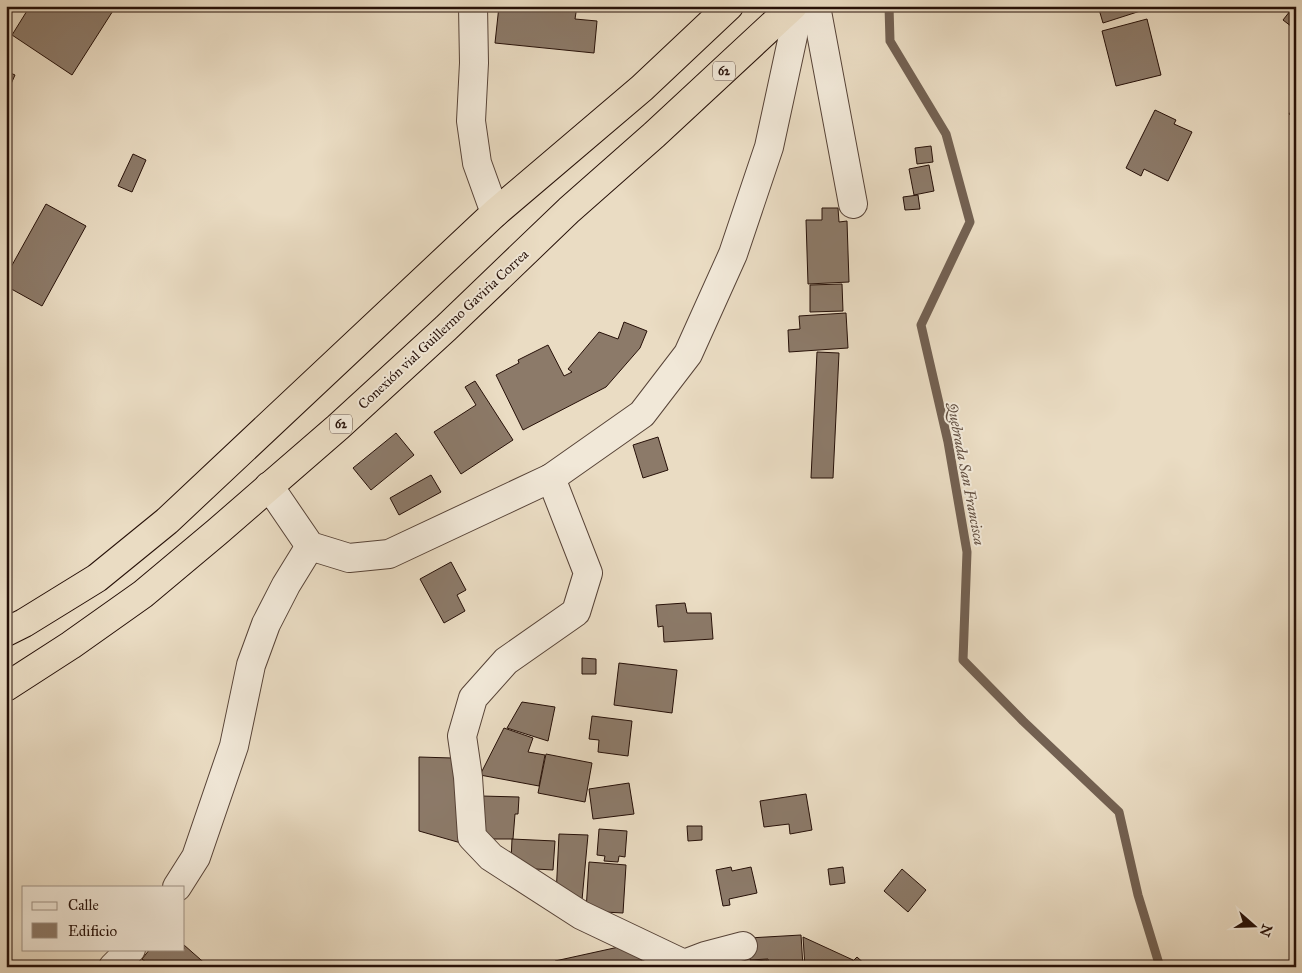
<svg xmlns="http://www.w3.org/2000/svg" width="1302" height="973" font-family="'IM FELL Great Primer',serif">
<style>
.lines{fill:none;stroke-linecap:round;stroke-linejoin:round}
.stream{stroke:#736152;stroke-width:9}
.building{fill:#8c7a69;stroke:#261008}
.minor-casing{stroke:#574337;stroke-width:30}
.highway-casing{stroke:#261008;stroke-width:30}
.minor{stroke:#f1e8d8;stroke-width:28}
.highway{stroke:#eadcc3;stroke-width:28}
.labels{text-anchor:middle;stroke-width:4;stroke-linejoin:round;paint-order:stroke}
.shield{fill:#f1e8d8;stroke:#635146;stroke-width:1}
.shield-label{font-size:12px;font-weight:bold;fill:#261008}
.street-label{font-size:14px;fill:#261008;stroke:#f1e8d8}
.water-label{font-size:15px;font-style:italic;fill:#604d3f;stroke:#f1e8d8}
</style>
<rect width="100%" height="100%" fill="#eadcc3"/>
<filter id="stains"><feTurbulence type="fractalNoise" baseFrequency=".004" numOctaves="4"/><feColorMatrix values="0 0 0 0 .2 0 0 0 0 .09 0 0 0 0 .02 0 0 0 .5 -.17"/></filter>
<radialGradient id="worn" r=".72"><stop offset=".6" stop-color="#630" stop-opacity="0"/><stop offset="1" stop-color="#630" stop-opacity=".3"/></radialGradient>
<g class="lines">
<polyline class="stream" points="889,6 890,41 946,134 970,222 921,325 948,442 967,552 963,660 1023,721 1119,812 1138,895 1160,967"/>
</g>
<g class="building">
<polygon points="30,6 116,6 72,75 12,35"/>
<polygon points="499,6 577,6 575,19 597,21 594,53 495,43"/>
<polygon points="1098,6 1156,6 1103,23"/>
<polygon points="1294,6 1296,6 1296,30 1283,20"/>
<polygon points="1147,19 1161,75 1116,86 1102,31"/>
<polygon points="6,71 15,75 6,95"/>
<polygon points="1296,105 1296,120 1289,114"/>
<polygon points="1155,110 1176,120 1174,124 1192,132 1168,181 1144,169 1141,176 1126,168"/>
<polygon points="931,146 933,162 917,164 915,148"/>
<polygon points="133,154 146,160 132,192 118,186"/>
<polygon points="929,165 934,191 914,195 909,169"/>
<polygon points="918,195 920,209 905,210 903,197"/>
<polygon points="46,204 86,226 42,306 6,286 6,276"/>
<polygon points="822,208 838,208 839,222 847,221 849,282 808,284 806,220 822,220"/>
<polygon points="842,284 843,311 810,312 810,285"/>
<polygon points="846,313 848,348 789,352 788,330 800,329 799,316"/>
<polygon points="624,322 647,331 640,348 606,387 523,430 496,375 519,363 518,360 548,345 564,376 572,372 568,369 599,332 618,339"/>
<polygon points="817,352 839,353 833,478 811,478"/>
<polygon points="475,381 513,440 461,474 434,432 476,405 465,387"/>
<polygon points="396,433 414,455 371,490 353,468"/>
<polygon points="658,437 668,470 643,478 633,445"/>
<polygon points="431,475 441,492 399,515 390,498"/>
<polygon points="451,562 466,590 457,595 465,611 444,623 420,579"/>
<polygon points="685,603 687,613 711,613 713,639 664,642 663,626 658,627 656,605"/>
<polygon points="582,658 596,659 596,674 582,674"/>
<polygon points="619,663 677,670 672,713 614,705"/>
<polygon points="522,702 555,707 548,741 507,728"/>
<polygon points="592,716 632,721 628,756 598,752 599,740 589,739"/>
<polygon points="504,728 533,738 528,752 545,755 539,786 480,775"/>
<polygon points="546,754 592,763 585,802 538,793"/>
<polygon points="419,757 452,758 462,767 461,843 419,831"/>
<polygon points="629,783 634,814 593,819 589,789"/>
<polygon points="806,794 812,830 790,834 789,824 764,827 760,801"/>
<polygon points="481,796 519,797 518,814 515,814 513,839 480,839"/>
<polygon points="687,826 702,826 702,840 688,841"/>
<polygon points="599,829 627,831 625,857 619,856 618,862 604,861 605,856 597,855"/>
<polygon points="559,834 588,835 581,911 556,896"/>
<polygon points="512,839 555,841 553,870 518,868 511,862"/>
<polygon points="589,862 626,865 623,913 586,911"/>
<polygon points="731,867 732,871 751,867 757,893 729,899 730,905 723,906 716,870"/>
<polygon points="843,867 845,883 830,885 828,869"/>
<polygon points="902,869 926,890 908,912 884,891"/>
<polygon points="801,935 803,967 768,967 768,959 750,960 749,938"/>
<polygon points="803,937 853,960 845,967 805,967"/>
<polygon points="637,943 643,967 556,967 555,961"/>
<polygon points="184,945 209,967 152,967 142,959 150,949 184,949"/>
<polygon points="744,955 744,967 709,967"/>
<polygon points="857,957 868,967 847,967"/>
<polygon points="767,960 767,967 745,967 744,962"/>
</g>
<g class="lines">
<defs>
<g id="minor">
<polyline points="473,6 474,63 471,121 477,163 495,213"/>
<polyline points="816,6 853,204"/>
<polyline points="551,478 588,573 576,612 506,661 473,698 462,736 468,777 472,837 491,857 581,915 684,964 705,956 743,946"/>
<polyline points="269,486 310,546 349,558 389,554 551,478 642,414 688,354 733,254 769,147 793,36 796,6"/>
<polyline points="177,887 196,857 234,746 251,665 266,624 286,585 310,546"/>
<polyline points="113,967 131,949"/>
</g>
<g id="highway">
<polyline points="6,632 24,623 97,578 167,521 495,213 642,88 729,6"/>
<polyline points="6,687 71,645 143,594 217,532 338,427 446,328 569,210 654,135 793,6"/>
</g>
</defs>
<use href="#minor" class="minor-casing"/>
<use href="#highway" class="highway-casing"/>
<use href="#minor" class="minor"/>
<use href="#highway" class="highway"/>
</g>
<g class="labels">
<g class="shield">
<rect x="713" y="61.5" width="22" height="19" rx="4"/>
<rect x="330" y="414.5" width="22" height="19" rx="4"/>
</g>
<g class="shield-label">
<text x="724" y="75">62</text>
<text x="341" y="428">62</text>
</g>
<g class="street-label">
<text transform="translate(443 329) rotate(-43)" y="5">Conexión vial Guillermo Gaviria Correa</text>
</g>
<g class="water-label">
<text transform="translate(966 474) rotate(79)" y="5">Quebrada San Francisca</text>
</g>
</g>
<rect width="1302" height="973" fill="none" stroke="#eadcc3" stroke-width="25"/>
<rect x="8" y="8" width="1287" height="958" fill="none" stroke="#261008" stroke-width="2.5"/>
<rect x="12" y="12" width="1277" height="948" fill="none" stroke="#261008"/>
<rect x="22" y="886" width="162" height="65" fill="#f1e8d8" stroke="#a09285"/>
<rect x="32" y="902" width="25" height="8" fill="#f1e8d8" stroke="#a09285"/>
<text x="68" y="910" font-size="15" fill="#261008">Calle</text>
<rect x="32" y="923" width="25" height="15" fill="#8c7a69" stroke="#a09285"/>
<text x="68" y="936" font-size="15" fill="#261008">Edificio</text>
<g transform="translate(1254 926) rotate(110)" stroke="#f1e8d8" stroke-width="4" paint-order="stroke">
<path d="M0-4L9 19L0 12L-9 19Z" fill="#261008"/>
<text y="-8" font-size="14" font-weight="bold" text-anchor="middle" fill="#261008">N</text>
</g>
<rect width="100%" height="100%" filter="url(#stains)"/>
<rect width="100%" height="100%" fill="url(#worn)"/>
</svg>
